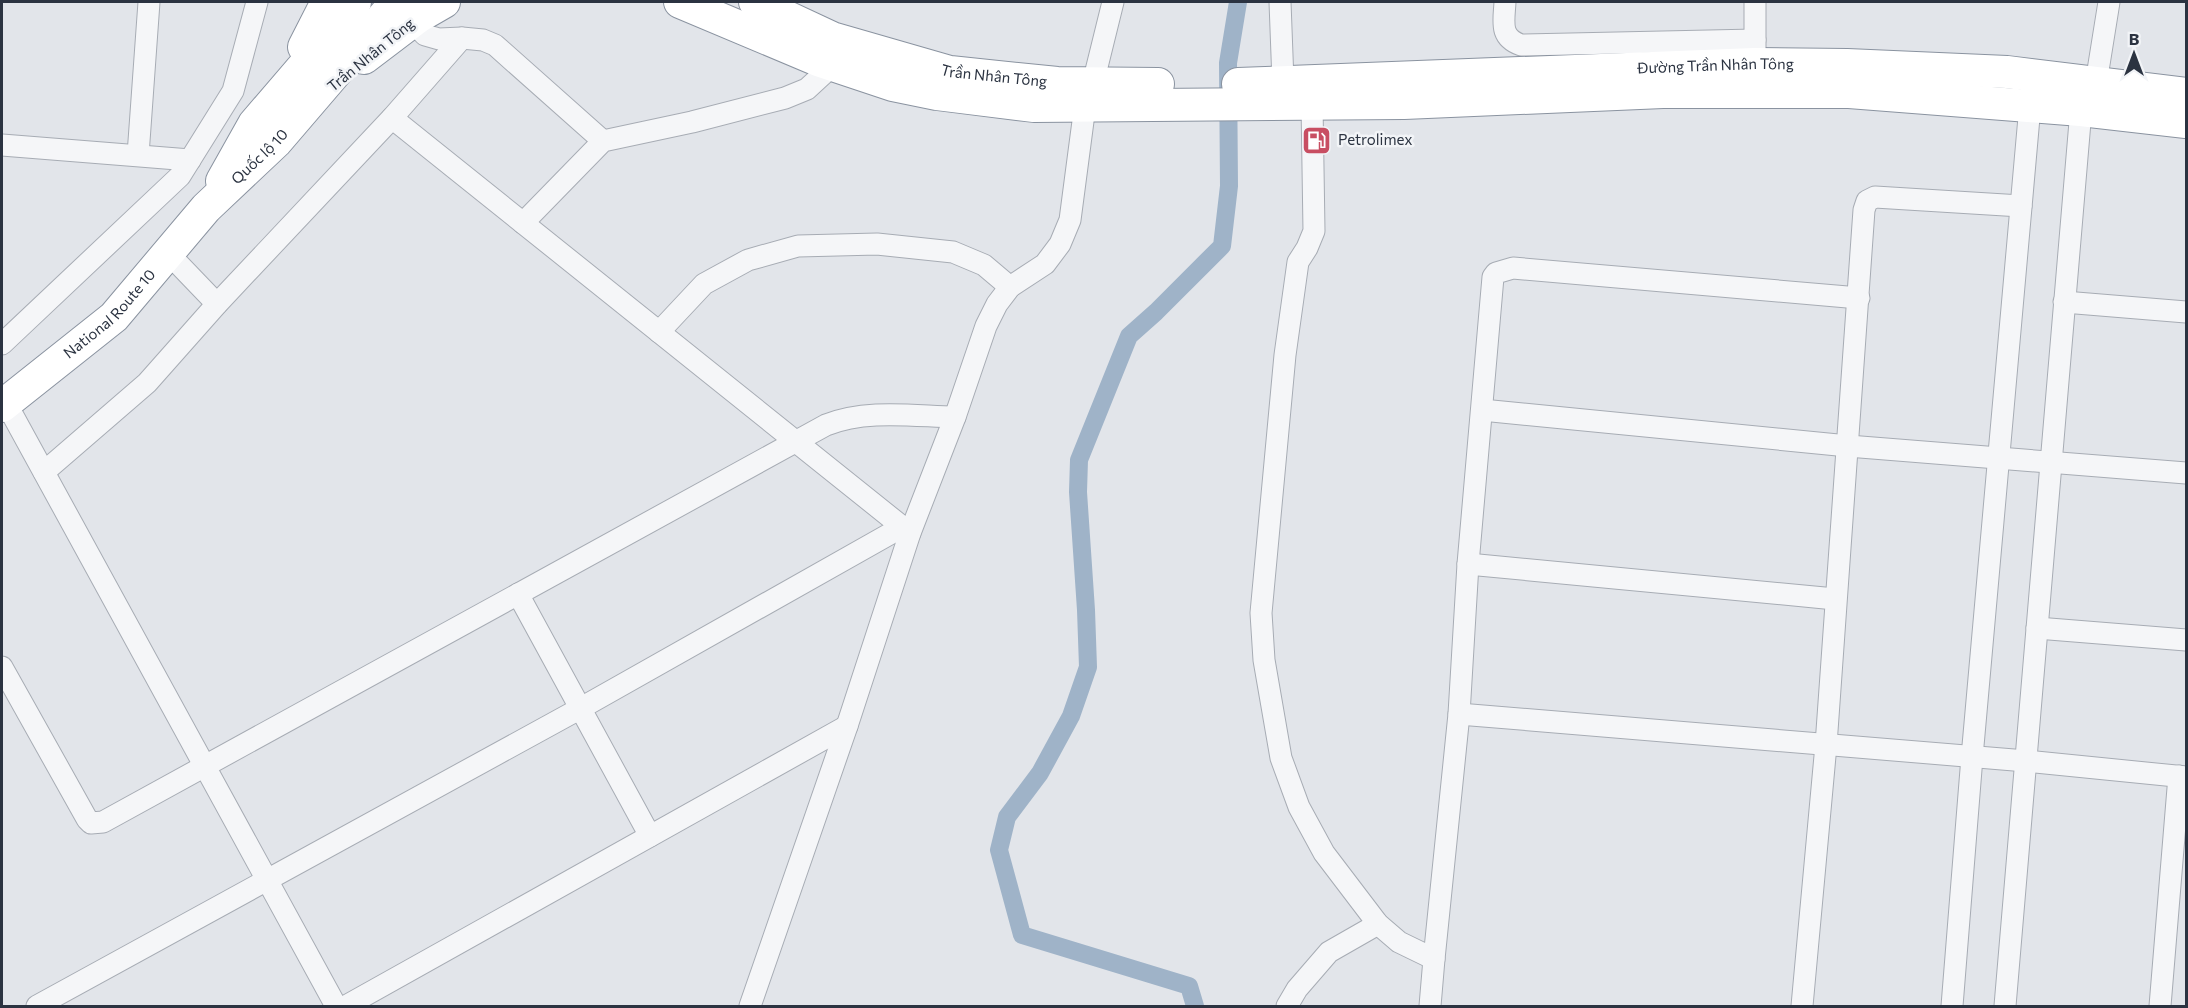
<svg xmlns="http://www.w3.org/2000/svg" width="2188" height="1008" font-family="Commissioner,sans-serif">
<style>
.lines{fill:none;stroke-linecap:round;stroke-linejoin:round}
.canal{stroke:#9fb3c8;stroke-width:18}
.minor-casing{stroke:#a7acb4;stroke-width:23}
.highway-casing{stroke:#8a93a0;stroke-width:34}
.minor{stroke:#f5f6f8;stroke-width:21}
.highway{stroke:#fff;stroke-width:32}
.labels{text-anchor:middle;stroke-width:5;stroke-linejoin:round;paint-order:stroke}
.street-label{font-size:15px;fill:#2b3341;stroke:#f2f4f7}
.poi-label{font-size:15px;fill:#2b3341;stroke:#f2f4f7;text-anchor:start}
</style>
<rect width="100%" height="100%" fill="#e2e5ea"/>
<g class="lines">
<polyline class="canal" points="1195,1006 1189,986 1022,935 999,850 1007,817 1040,773 1071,716 1088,667 1086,610 1078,492 1079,460 1129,336 1156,312 1222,246 1229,186 1228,63 1238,2"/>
<defs>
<g id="minor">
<polyline points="1280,2 1283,82"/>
<path d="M1505 2C1504 22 1499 37 1521 45L1755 40"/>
<polyline points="1755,2 1755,55"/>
<polyline points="412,21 425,35 439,39 462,38 483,40 495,45 603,141"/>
<polyline points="1093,83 1113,2"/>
<polyline points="2096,83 2109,2"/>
<polyline points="1312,104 1314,231 1307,248 1298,262 1285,355 1261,613 1264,660 1281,758 1299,807 1324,853 1378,924 1399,942 1434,959"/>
<polyline points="392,118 910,533"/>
<polyline points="2,145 190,160"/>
<polyline points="138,155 149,2"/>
<polyline points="523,223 603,141 692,122 785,98 807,89 833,65"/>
<polyline points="168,253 217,304"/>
<polyline points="2064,302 2186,312"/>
<polyline points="659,332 704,284 748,260 798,246 877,244 953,252 984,265 1010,287"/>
<polyline points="2,344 180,176 233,91 257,2"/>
<polyline points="6,403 336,1006"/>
<polyline points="1482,410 1848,446 2186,473"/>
<polyline points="44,472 147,383 217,304 392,118 462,38"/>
<polyline points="1468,564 1835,599"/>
<polyline points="518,594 650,836"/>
<polyline points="2037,628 2186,640"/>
<path d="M2 667 87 819 91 823 103 822 826 425C866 409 912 416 955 417"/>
<polyline points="1459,714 2026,761 2186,777"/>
<polyline points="37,1006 581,708 902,527"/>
<polyline points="346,1006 847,726"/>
<polyline points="750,1006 847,726 910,533 955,417 986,326 997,304 1010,287 1045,264 1060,244 1070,220 1085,106"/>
<polyline points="1287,1006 1297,989 1329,952 1378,924"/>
<polyline points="1430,1006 1434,959 1459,714 1468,564 1493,277 1496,273 1513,268 1859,298"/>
<polyline points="1802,1006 1826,745 1864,210 1867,201 1875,197 2021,206"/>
<polyline points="1952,1006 1972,757 2030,106"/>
<polyline points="2005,1006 2081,110"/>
<polyline points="2160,1006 2179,776"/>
</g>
<g id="highway">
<polyline points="680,2 818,60 893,85 937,94 1034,106 1404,103 1663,92 1849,92 2081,110 2186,122"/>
<path id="s1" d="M755 2 832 38 950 72 1057 83 1158 84"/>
<polyline points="304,47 327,2"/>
<polyline points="364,58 418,17 444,2"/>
<path id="s2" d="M1238 84 1755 64 1847 65 2007 72 2186 94"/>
<polyline points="222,181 254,124 345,18 355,2"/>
<path id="s3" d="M2 406 114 317 206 208 276 142 396 2"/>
</g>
</defs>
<use href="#minor" class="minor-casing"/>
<use href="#highway" class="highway-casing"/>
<use href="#minor" class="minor"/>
<use href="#highway" class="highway"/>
</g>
<defs>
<symbol id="fuel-square" viewBox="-11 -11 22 22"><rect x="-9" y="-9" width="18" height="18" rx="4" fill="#c84e62" stroke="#f2f4f7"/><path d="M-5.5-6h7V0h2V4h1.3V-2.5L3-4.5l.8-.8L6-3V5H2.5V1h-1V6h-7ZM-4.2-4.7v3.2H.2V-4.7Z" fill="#fff"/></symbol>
</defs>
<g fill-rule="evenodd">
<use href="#fuel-square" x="1300" y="124" width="33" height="33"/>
</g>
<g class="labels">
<g class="street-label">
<text transform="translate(371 55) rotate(-39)" y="5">Trần Nhân Tông</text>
<text dy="5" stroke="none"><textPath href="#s2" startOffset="478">Đường Trần Nhân Tông</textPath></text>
<text dy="5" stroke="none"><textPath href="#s1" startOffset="252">Trần Nhân Tông</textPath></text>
<text dy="5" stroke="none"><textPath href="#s3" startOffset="360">Quốc lộ 10</textPath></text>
<text dy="5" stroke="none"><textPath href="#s3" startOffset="142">National Route 10</textPath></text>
</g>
<g class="poi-label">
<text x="1338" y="145">Petrolimex</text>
</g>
</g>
<rect width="2188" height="1008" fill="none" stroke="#2b3341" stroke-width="6"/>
<g transform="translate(2134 54)" stroke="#f2f4f7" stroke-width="4.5" paint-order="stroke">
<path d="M0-4.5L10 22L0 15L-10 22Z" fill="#2b3341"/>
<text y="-9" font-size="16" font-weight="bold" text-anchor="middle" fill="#2b3341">B</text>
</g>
</svg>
